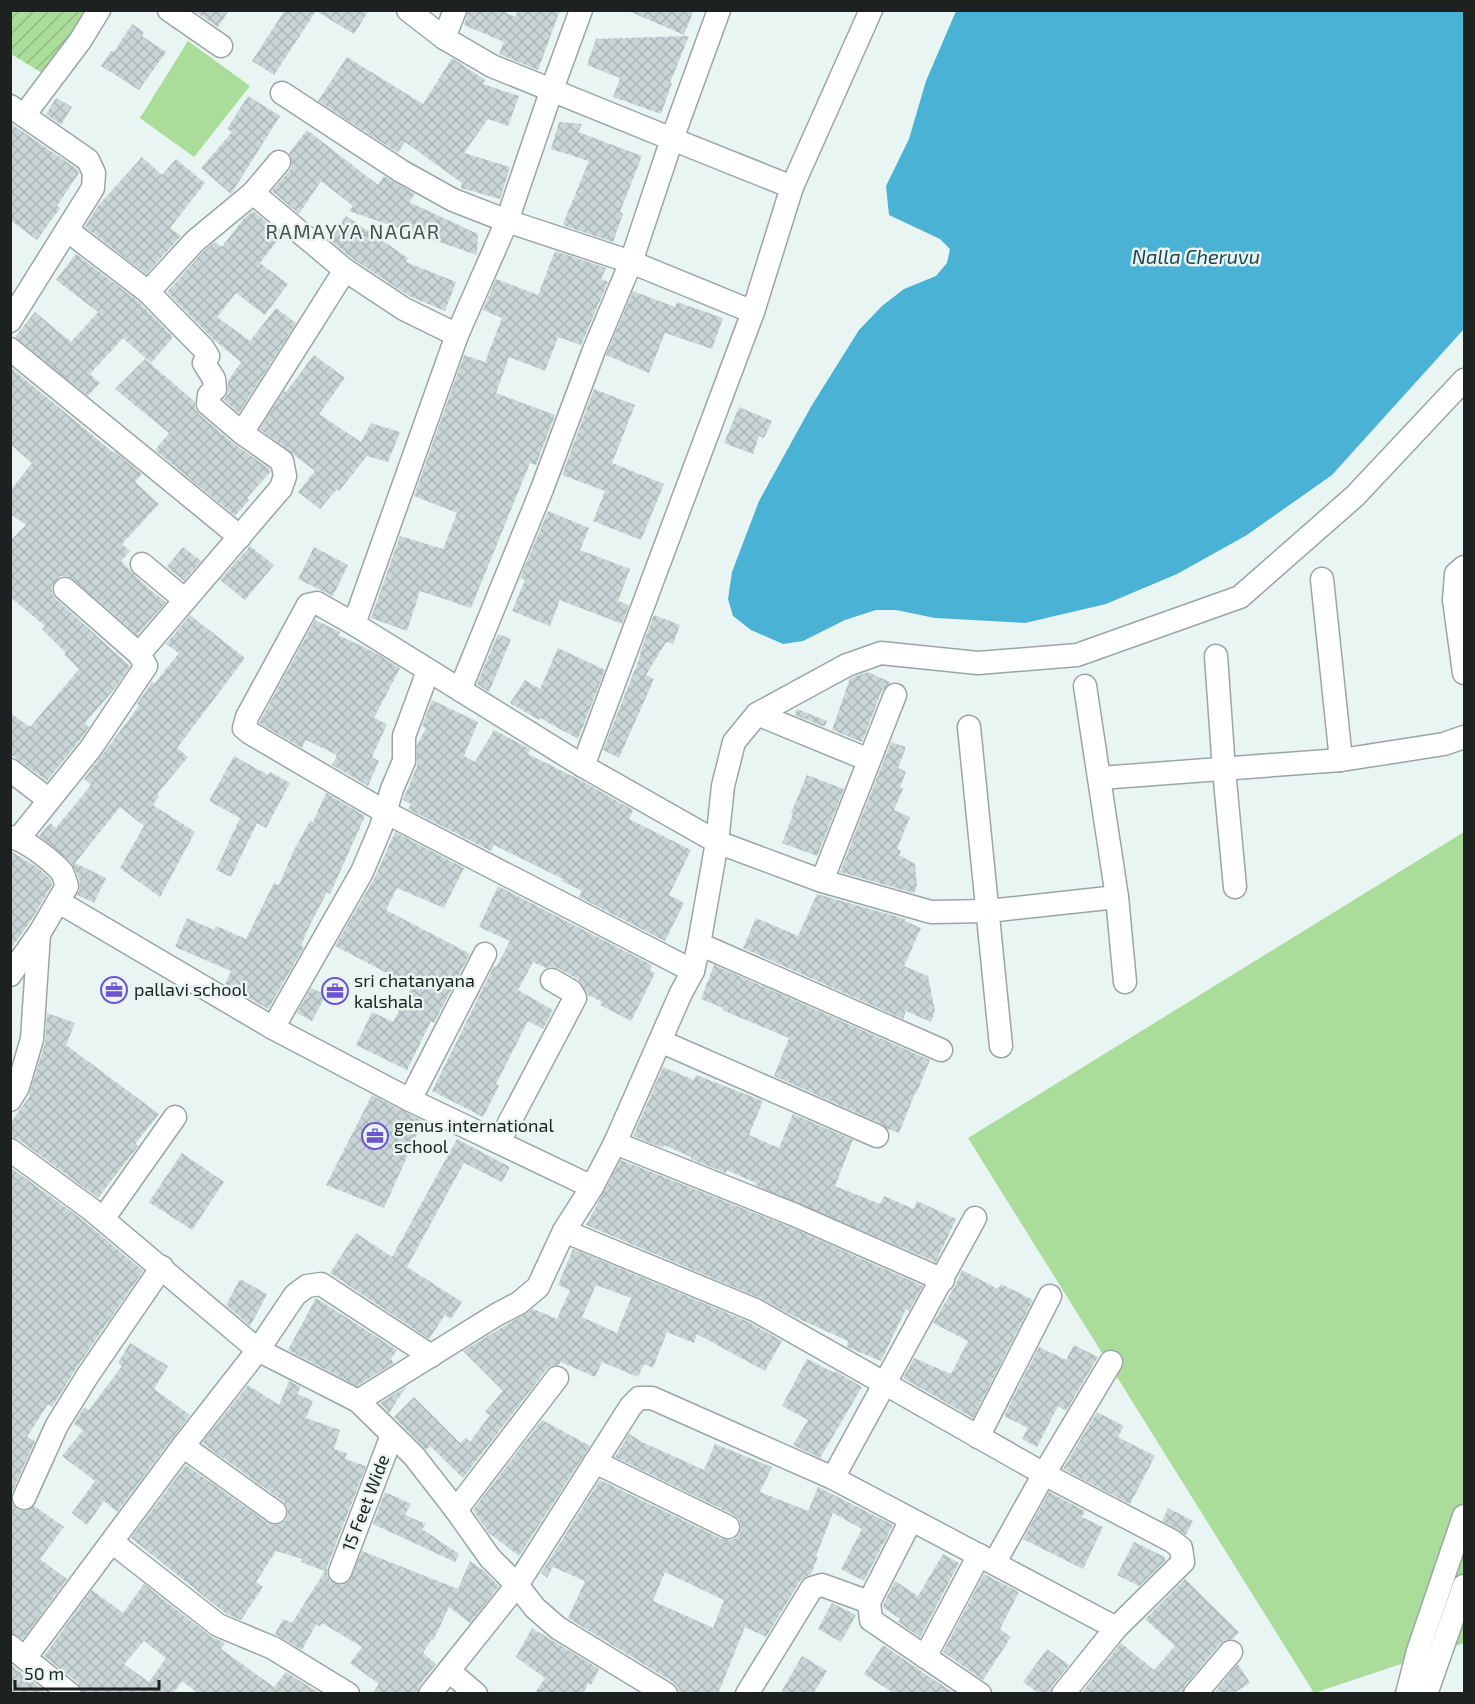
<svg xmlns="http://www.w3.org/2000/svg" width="1475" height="1704" font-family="'Exo 2',sans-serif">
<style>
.grass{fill:#aadc9a}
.garden{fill:url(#garden-furrows)}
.water{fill:#4ab2d4}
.building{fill:url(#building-cross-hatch);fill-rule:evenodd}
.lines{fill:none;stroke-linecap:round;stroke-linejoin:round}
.street-casing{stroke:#9ba6a4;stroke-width:25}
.street{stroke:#fff;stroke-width:22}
.labels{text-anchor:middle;stroke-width:5;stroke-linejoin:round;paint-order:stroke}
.poi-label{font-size:18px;fill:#1d2120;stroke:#e9f5f2;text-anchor:start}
.street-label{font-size:18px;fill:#1d2120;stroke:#e9f5f2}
.neighbourhood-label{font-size:20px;letter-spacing:1.5px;fill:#47514f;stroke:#e9f5f2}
.water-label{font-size:20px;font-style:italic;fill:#194655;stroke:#e9f5f2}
</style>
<defs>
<pattern id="garden-furrows" width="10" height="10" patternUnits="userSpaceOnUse" patternTransform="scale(1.5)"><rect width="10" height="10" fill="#aadc9a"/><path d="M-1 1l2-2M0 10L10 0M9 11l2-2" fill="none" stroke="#92bc84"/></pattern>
<pattern id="building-cross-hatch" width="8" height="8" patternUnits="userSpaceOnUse" patternTransform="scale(1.5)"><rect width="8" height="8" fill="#c9d5d6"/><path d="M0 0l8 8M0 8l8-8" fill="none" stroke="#acb7b7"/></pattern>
</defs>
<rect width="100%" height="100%" fill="#e9f5f2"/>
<g class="grass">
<polygon points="188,41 250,86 194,157 140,118"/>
<polygon points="1464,832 1464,1643 1314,1693 968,1138"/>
</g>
<polygon class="garden" points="11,11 90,11 42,73 11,54"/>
<polygon class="water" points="956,11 1464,11 1464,329 1332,475 1247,535 1177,574 1106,604 1025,623 935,618 896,610 876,610 845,620 803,641 783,644 751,630 733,616 728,599 732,572 759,501 812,405 859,330 882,306 904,289 936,276 947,263 950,249 940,239 889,215 886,186 909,139 926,81"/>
<g class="building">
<polygon points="193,10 229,10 218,27"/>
<polygon points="285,10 369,10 354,34 316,11 274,75 252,61"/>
<polygon points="468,10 501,10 515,17 518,10 560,10 538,70 499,54 504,42 464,25"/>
<polygon points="626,10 694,10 684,35"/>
<polygon points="132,24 144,32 142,36 166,52 139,90 101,66 111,51 114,52"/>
<polygon points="689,36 670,83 672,83 661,114 613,97 620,78 587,65 596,39"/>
<polygon points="347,57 423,104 452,58 485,80 483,84 519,96 508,126 488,119 464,153 510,167 500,199 461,188 462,183 405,142 398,153 318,101"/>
<polygon points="248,96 280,116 231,194 201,168 232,132 227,129"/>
<polygon points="56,98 72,107 61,125 46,114"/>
<polygon points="559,122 582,124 578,132 642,156 620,212 623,214 613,242 565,226 563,224 589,161 551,149"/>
<polygon points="10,123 77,169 79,173 57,206 60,208 37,240 10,220"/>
<polygon points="307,130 378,185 384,176 415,194 409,202 478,234 477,255 349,211 353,206 321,181 299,214 272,191 290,170 292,164 289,153"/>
<polygon points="142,157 162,175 176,159 205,183 170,228 181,236 146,274 85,227 97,207"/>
<polygon points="253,211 282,235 260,263 288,284 265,315 236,293 217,317 250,341 276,308 296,323 239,413 224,400 228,393 228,381 241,362 213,339 167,292 204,251 215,242 222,247 244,218"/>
<polygon points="346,216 408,258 406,262 456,282 445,311 409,296 353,259 330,240"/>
<polygon points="555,251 606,268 601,279 608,282 581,345 558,337 545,371 509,357 496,393 555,415 536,465 530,463 471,608 420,591 407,631 371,618 400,536 443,549 457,513 414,496 464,355 485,362 502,318 483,310 496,279 538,295"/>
<polygon points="76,254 139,302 173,337 151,363 123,338 90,374 100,383 88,396 15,337 35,312 71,342 98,312 56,280"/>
<polygon points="633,291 675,307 677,302 723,318 712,349 665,333 649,373 606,355"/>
<polygon points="314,355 345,378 319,414 361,442 371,423 400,432 388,462 367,456 339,491 337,489 320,509 298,492 315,471 260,429 284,391 286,392"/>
<polygon points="145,359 195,402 195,408 199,414 234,444 270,469 270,472 247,498 249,500 235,516 155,450 169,433 115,389"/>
<polygon points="10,367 114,453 115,452 142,474 135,482 159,504 122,544 130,551 121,561 149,589 166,602 137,635 73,579 67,576 60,576 55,581 52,586 52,593 56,599 130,666 116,687 85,723 89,727 80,740 47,781 10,754 10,713 30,727 79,669 64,654 66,653 42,629 45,626 10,597 10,541 26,525 10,514 10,491 32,463 10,444"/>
<polygon points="594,389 635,405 612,463 664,484 641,540 593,521 605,491 562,475"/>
<polygon points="739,407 772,421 764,438 759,436 753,454 724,443"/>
<polygon points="548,511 589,528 580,550 630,569 618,601 629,605 622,624 560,600 550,626 512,611 525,580 520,578"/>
<polygon points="250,546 274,565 245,600 220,580"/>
<polygon points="183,547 201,561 184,581 167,567"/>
<polygon points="314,547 348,565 333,596 298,579"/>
<polygon points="190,615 245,658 177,748 188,757 157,794 159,796 153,805 195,832 160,897 120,868 144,826 120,807 75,863 106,878 94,903 77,895 80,888 80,882 72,863 39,836 50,823 56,828 91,785 84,779 139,706 137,704 152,682 154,684 179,653 166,644"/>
<polygon points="654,615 680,625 673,644 666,642 646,675 654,679 619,758 603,750 641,654 640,653"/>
<polygon points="315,620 340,632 338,635 374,652 400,668 374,718 387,724 372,757 379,761 368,786 332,765 337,755 306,740 302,748 259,723"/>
<polygon points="498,634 511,639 489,692 477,684"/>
<polygon points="558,648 605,670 578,739 540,718 539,720 510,703 525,680 540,689"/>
<polygon points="868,672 890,682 882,690 862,742 832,730 850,678"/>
<polygon points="432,700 478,722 464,756 475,762 494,730 530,749 528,754 582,781 633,810 629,819 691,850 669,895 684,903 665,941 579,897 582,891 562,881 563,879 494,845 491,851 408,809 411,804 403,800 417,766 417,745 426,728 422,726"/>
<polygon points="797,709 827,721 825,727 795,715"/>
<polygon points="891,742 906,747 898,768 906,772 900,787 903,789 894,810 910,817 897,849 901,851 899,855 915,864 917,886 914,893 840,872"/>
<polygon points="234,756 268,775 270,772 290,783 266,828 257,823 231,877 216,870 240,818 209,801"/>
<polygon points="807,775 844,789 817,856 782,843 793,814 791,813"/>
<polygon points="326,793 365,816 330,894 327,892 307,931 301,946 304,947 268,1009 225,984 231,971 175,947 187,918 214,930 216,926 246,939 274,883 279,885 294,850 310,821 313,822"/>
<polygon points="395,832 464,868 444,908 397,888 386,910 470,954 434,1023 431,1021 407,1070 356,1045 372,1012 393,1022 412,986 335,946 374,879"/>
<polygon points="10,851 37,867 51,880 52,885 30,922 10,950"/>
<polygon points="498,886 652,965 650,970 655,973 631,1021 600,1005 602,1002 588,995 578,979 558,968 551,967 546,968 533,962 518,990 553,1010 543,1029 528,1021 496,1084 499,1086 483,1117 432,1091 494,966 496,967 510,941 479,927"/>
<polygon points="817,894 905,919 905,921 921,928 904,966 928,976 935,1011 931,1022 906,1011 903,1019 743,948 756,918 798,936"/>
<polygon points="714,965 930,1060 916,1094 915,1093 899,1133 888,1129 882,1124 774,1076 789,1038 722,1010 723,1008 701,999"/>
<polygon points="311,988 326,995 312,1021 297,1013"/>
<polygon points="47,1013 75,1023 66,1045 159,1114 135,1144 138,1146 135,1150 98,1198 18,1139 10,1137 10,1123 30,1096 29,1095 45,1043"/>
<polygon points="663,1067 694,1080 696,1075 763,1101 749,1135 779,1148 793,1114 853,1140 835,1186 880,1204 884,1196 914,1209 917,1201 956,1219 936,1262 755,1185 756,1183 727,1170 726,1173 691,1159 691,1157 664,1145 663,1148 633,1136"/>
<polygon points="372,1095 423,1121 384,1208 326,1185"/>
<polygon points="457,1139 510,1167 502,1182 464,1163 407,1267 462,1302 451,1319 445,1315 429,1339 330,1273 356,1233 392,1257"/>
<polygon points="182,1153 224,1182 192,1230 149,1202"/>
<polygon points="621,1160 790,1227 923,1286 909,1311 906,1309 881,1361 847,1347 848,1341 795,1317 760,1298 586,1225"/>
<polygon points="10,1167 84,1221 143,1271 77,1367 52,1407 48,1404 27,1437 35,1441 12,1492 11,1500 13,1505 18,1510 26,1511 34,1506 64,1527 40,1559 67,1579 23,1639 10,1633"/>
<path d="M573 1249 749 1322 782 1341 765 1371 697 1334 694 1343 667 1332 653 1368 644 1364 638 1377 602 1362 595 1377 561 1362 559 1365 551 1366 546 1370 463 1478 430 1446 426 1450 394 1417 414 1397 460 1443 466 1438 470 1442 490 1415 485 1412 503 1391 463 1351 533 1309 557 1319 570 1290 558 1285ZM596 1285 631 1298 617 1333 582 1317Z"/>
<polygon points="962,1270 998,1289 1001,1284 1033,1300 973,1418 903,1378 914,1358 951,1374 968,1341 933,1323 955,1286"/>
<polygon points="240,1279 267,1294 250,1326 226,1305"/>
<polygon points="316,1298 397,1350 391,1359 394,1363 357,1386 288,1350"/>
<polygon points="130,1343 168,1366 154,1389 190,1415 117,1512 104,1501 87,1525 72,1513 95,1481 62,1456 83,1430 74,1424 75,1422 84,1407 89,1410 122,1366 118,1363"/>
<polygon points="1074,1345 1098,1357 1066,1411 1058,1406 1037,1447 1022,1439 1028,1428 1004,1416 1039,1347 1066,1360"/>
<polygon points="807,1359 835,1373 835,1371 862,1387 820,1458 793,1445 808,1420 782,1406"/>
<polygon points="289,1381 301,1387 297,1394 313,1401 306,1418 340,1430 334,1449 347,1453 345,1459 366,1466 327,1567 327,1575 330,1581 335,1584 342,1585 349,1582 362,1551 458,1589 470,1561 484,1571 499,1586 470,1623 449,1607 433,1641 431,1640 423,1653 436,1664 419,1686 417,1694 372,1694 379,1684 350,1663 362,1647 322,1623 320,1627 316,1624 302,1650 275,1634 283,1619 292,1623 325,1571 301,1562 302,1559 276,1551 256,1582 263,1587 241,1620 225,1613 131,1538 186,1465 268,1523 273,1525 280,1524 286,1520 288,1513 287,1507 283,1501 202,1443 248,1385 279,1405"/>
<polygon points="406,1387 389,1413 380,1403"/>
<polygon points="1097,1412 1124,1426 1118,1437 1155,1456 1130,1504 1063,1469"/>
<polygon points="542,1420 590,1446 519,1556 489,1533 473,1510"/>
<path d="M629 1434 644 1443 704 1470 715 1444 772 1467 760 1492 808 1511 818 1487 893 1525 864 1581 841 1569 862 1529 833 1513 816 1556 818 1557 811 1574 800 1581 766 1637 745 1627 718 1694H679L678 1687 673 1682 568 1618 585 1581 553 1567 547 1578 541 1573 600 1480 722 1539 730 1540 736 1538 740 1533 741 1526 739 1519 734 1515 615 1457ZM665 1572 724 1600 713 1628 653 1601Z"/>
<polygon points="385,1492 411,1504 405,1515 426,1524 422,1529 459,1554 455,1562 373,1524"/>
<polygon points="1049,1492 1085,1511 1082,1517 1103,1527 1083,1569 1023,1539"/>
<polygon points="1168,1508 1193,1521 1186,1535 1162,1521"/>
<polygon points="1134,1542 1165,1557 1165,1561 1139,1586 1117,1575"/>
<polygon points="943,1554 959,1563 920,1637 898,1622 900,1619 883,1607 883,1605 895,1581 918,1596"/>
<polygon points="984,1574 1019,1592 1000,1629 1011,1637 983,1680 943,1652"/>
<polygon points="1185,1579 1239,1632 1233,1639 1226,1640 1221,1643 1185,1685 1182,1694 1081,1694 1121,1643 1154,1670 1175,1646 1145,1619"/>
<path d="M144 1584 210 1636 225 1643 221 1649 274 1687 286 1672 321 1694H199L182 1681 173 1694H83L78 1683 44 1656 92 1590 123 1613ZM144 1641 166 1658 149 1682 124 1664Z"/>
<polygon points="832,1603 856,1615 841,1642 818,1629"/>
<polygon points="532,1628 599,1669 591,1685 588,1683 583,1694 534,1694 545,1678 516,1657"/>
<polygon points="883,1645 918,1669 955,1694 895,1694 864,1674"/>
<polygon points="1047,1649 1069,1665 1052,1686 1050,1694 1040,1694 1023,1682"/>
<polygon points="802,1656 827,1671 813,1694 780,1694"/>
<polygon points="10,1664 48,1694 10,1694"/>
<polygon points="1238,1664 1250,1683 1232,1694 1213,1694"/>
</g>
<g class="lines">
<defs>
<g id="street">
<polyline points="169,10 221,46"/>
<polyline points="408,10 444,38 492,66 672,139 631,262 594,350 542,489 460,690"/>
<polyline points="581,10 552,89 507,221 457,335 354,624 583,766 717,842 822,881 895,695"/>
<polyline points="444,38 455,10"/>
<polyline points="282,93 401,171 453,200 507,221 631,262 753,312"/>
<polyline points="10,106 88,160 94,173 93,188 10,321"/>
<polyline points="25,114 80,41 99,10"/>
<polyline points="792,187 871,10"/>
<polyline points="253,193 345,270 404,309 457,335"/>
<polyline points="67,230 148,292 195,241 253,193 279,162"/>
<polyline points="148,292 203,348 208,356 204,363 214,379 215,389 209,395 208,404 242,433"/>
<polyline points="10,349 240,537"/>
<polyline points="142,564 185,600"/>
<polyline points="1464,567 1456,574 1454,600 1464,673"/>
<polyline points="1322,579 1341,760"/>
<polyline points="65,589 139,654"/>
<polyline points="354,624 317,603 308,605 247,717 244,728 250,733 385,812 693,971"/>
<polyline points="1216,656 1224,770 1235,887"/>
<polyline points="1085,686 1117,897 1125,982"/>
<polyline points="757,714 869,760"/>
<polyline points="969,727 1001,1046"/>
<polyline points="583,766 753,312 792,187 672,139 719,10"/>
<polyline points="10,770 48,799"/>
<polyline points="1100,778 1341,760 1444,744 1464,737"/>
<path d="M10 837C25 839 52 861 62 872 64 876 65 881 67 886L39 934 32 1039 18 1087 10 1100"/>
<polyline points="19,838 91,748 146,666 139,654 281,488 285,476 282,461 242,433 345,270"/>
<polyline points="822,881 931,912 988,911 1117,897"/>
<polyline points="59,902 273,1028 410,1100 592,1187 564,1231 538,1287 519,1303 496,1315 358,1401"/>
<polyline points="699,944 941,1050"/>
<polyline points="10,975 38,935"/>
<polyline points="273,1028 362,872 381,827 392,789 404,761 404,736 428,671"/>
<polyline points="660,1041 877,1136"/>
<polyline points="410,1100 485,954"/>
<polyline points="499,1142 575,998 571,991 552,980"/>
<polyline points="615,1143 795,1215 943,1280"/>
<polyline points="10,1150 92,1210 258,1350 358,1401 414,1456 456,1510 490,1558 517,1585 535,1608 558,1628 666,1694"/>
<polyline points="592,1187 615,1143 681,993 693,971 699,944 717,842 723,786 734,742 757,714 847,665 881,653 978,663 1077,655 1240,597 1355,496 1464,380"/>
<polyline points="103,1219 175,1117"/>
<polyline points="978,1437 1050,1296"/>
<polyline points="183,1446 275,1512"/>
<polyline points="595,1462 728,1527"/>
<polyline points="833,1478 975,1218"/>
<polyline points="24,1498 57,1425 88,1375 162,1267"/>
<polyline points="456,1510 557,1378"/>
<polyline points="911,1520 869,1602 871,1620 980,1694"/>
<polyline points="112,1542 218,1625 273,1648 348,1694"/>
<polyline points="995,1562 1044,1474 1111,1362"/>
<polyline points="340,1572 392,1435"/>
<polyline points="10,1646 70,1694"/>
<polyline points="925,1657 979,1555"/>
<polyline points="25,1658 183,1446 258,1350 295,1295 307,1286 321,1284 431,1356"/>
<polyline points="449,1671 476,1694"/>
<polyline points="430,1694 517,1585 631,1406 639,1398 652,1398 833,1478 1116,1628 1183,1562 1181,1548 1172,1541 1044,1474 755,1310 564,1231"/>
<polyline points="747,1694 812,1588 822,1585 869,1602"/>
<polyline points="1063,1694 1116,1628"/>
<polyline points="1195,1694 1231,1652"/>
<polyline points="1407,1694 1418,1651 1464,1516"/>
<polyline points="1426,1694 1464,1586"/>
</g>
</defs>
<use href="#street" class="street-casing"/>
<use href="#street" class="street"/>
</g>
<defs>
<symbol id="office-ring" viewBox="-11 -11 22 22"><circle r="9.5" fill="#e9f5f2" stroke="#6c55cf" stroke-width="1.5"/><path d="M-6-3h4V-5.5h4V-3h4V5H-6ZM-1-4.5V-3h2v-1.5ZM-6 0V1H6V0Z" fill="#6c55cf"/></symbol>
</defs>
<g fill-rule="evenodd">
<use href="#office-ring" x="99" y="975" width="30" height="30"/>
<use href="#office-ring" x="320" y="976" width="30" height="30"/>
<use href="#office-ring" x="360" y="1121" width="30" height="30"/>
</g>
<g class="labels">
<g class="poi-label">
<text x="354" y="987">sri chatanyana<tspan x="354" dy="21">kalshala</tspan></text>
<text x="134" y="996">pallavi school</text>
<text x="394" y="1132">genus international<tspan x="394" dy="21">school</tspan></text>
</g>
<g class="street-label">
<text transform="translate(366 1503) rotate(-69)" y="6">15 Feet Wide</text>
</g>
<g class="neighbourhood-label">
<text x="353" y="239">RAMAYYA NAGAR</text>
</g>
<g class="water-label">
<text x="1196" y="264">Nalla Cheruvu</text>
</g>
</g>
<rect width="1475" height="1704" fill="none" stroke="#1d2120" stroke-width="24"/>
<path d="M15 1680v9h144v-9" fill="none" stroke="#1d2120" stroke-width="3"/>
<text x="24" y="1680" font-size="18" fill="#1d2120" stroke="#e9f5f2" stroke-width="4.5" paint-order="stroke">50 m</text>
</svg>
